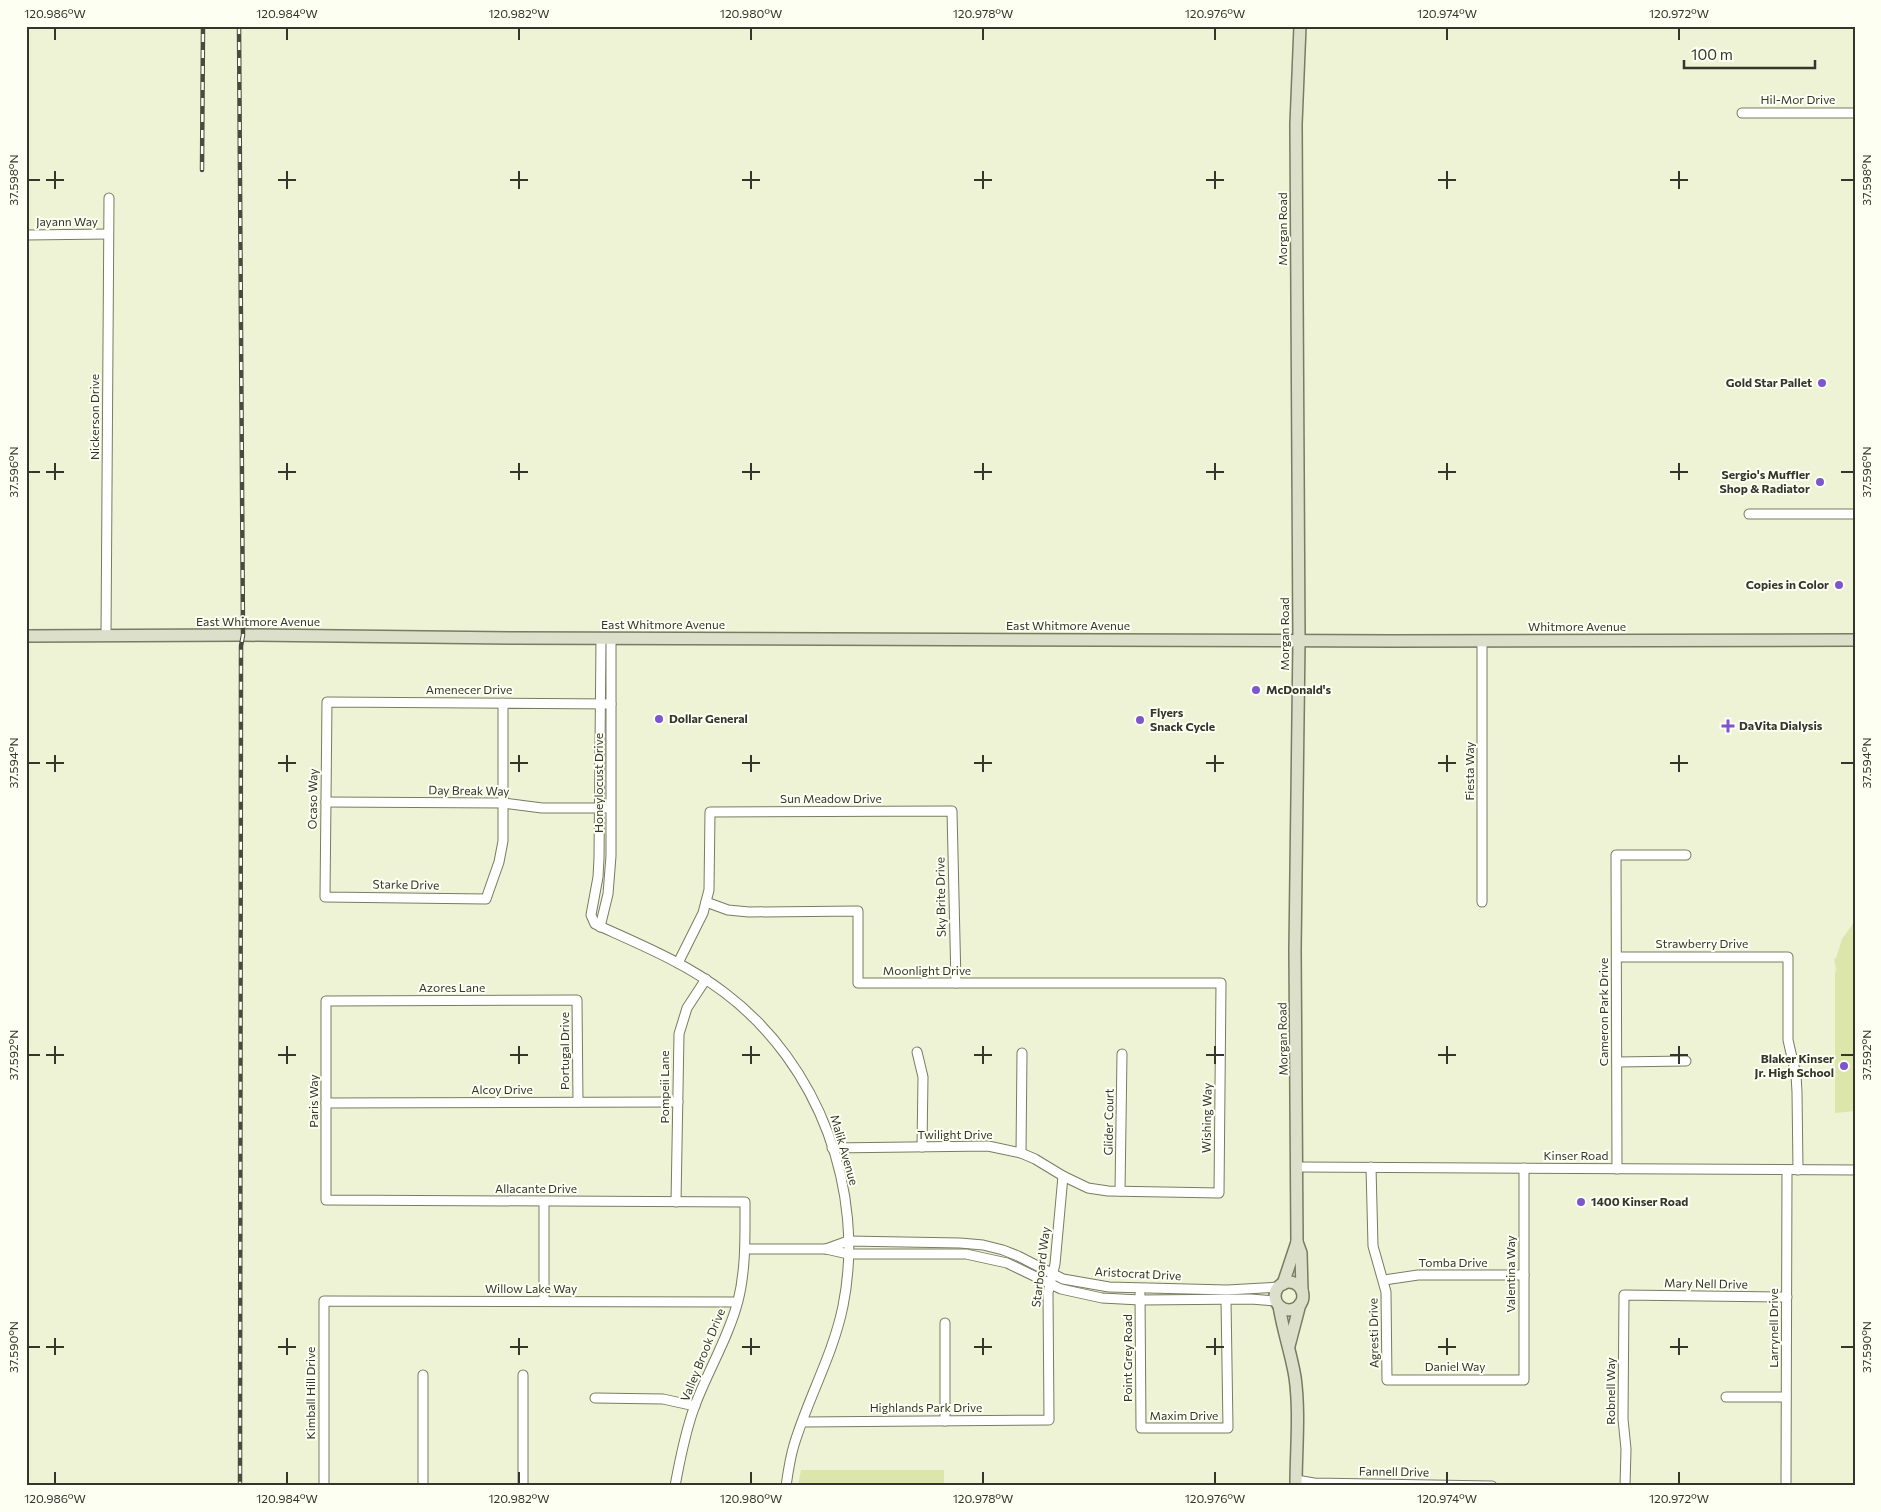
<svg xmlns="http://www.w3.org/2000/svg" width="1881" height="1512" font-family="Commissioner,sans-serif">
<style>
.green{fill:#dce5aa}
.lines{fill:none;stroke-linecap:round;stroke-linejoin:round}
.street-casing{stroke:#787c61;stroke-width:11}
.secondary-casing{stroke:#787c61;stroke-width:14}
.street{stroke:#fff;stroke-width:9}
.secondary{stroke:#dcdfca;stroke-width:11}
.rail-casing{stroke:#494b3e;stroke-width:4.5}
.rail{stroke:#fcfff2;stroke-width:2.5;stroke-dasharray:8;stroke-linecap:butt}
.ticks{fill:none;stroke:#34362b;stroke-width:2}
.poi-dot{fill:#7d56cf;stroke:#fcfff2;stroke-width:2}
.labels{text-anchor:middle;stroke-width:4;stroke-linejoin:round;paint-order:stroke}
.street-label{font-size:12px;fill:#34362b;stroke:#fcfff2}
.poi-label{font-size:12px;font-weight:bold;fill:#34362b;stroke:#fcfff2;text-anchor:start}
.neatline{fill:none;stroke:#34362b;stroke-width:2}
.ticks-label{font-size:12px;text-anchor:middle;fill:#34362b}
</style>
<rect width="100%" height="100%" fill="#eef3d5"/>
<g class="green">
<polygon points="1855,921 1855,1111 1835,1113 1835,969 1837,973 1834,959 1836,958 1842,939"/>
<polygon points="801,1470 944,1470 944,1486 798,1486"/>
</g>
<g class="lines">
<defs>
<g id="street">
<polyline points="1742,113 1855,113"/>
<polyline points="26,235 108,234"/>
<polyline points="1749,514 1855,514"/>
<polyline points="106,636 109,198"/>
<path d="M601 638 599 858 598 877 591 915 595 924C639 944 686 963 725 993 819 1064 866 1191 843 1306 833 1355 808 1398 794 1445 790 1458 788 1472 786 1486"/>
<polyline points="1482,641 1482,902"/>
<polyline points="503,703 503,841 499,862 486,899 325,897 327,702 611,704"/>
<polyline points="326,802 503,803 542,808 605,808"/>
<polyline points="706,902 728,910 749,912 858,911 858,983 1221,983 1219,1193 1108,1191 1088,1188 1063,1176 1035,1159 1021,1153 988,1146 832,1148"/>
<polyline points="600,927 608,894 611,856 611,638"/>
<polyline points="1617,957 1788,957 1788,1040 1796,1075 1797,1092 1798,1170"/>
<polyline points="678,963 703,913 709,890 710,812 952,811 956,983"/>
<polyline points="917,1052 923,1077 922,1147"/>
<polyline points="1617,1062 1686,1061"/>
<path d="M578 1102 577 1000 326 1001V1200L745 1202C745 1236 746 1269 738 1301 728 1339 707 1372 694 1408 685 1433 680 1459 675 1486"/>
<polyline points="326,1103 678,1102"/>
<polyline points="1021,1153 1022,1053"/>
<polyline points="1298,1167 1855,1170"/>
<polyline points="1371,1167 1373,1246 1386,1292 1387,1380 1524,1380 1524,1168"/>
<polyline points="1617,1169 1616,855 1686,855"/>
<polyline points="1120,1191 1122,1054"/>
<polyline points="676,1202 679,1034 687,1008 706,979"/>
<polyline points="745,1249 826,1249 848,1254 966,1254 1007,1263 1061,1289 1102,1298 1140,1300 1251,1299 1276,1301"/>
<polyline points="826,1249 848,1241 960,1243 983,1245 1003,1250 1018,1256 1063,1279 1109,1287 1227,1290 1279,1287"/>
<polyline points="1384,1280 1418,1275 1524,1275"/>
<polyline points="1140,1294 1141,1428 1228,1428 1226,1300"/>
<polyline points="544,1301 544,1202"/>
<polyline points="1726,1397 1786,1397"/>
<polyline points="595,1398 663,1399 695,1406"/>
<polyline points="945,1421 945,1323"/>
<polyline points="803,1422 1049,1420 1048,1293 1055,1264 1063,1176"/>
<polyline points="1296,1480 1314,1483 1492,1486"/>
<polyline points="324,1486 324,1301 737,1302"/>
<polyline points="423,1486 423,1375"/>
<polyline points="523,1486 523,1375"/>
<polyline points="1625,1486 1626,1449 1623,1419 1624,1295 1787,1297"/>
<polyline points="1786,1486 1787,1170"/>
</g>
<g id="secondary">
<polyline points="1300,26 1296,124 1299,641 1295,950 1297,1242 1301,1253 1302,1291"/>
<polyline points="26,636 243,635 514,638 1392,641 1855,640"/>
<circle cx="1289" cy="1296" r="14"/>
<polyline points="1283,1284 1297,1242"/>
<path d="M1279 1306C1283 1331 1291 1353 1295 1377 1300 1413 1296 1450 1296 1486"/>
<polyline points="1289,1346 1300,1304"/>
</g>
</defs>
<use href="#street" class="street-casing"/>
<use href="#secondary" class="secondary-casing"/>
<use href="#street" class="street"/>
<use href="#secondary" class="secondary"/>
<defs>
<g id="rail">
<polyline points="239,26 243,635 241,646 240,1486"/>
<polyline points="202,170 203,26"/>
</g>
</defs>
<use href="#rail" class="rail-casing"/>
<use href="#rail" class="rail"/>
</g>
<path class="ticks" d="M55 28V40M287 28V40M519 28V40M751 28V40M983 28V40M1215 28V40M1447 28V40M1679 28V40M55 171V189M287 171V189M519 171V189M751 171V189M983 171V189M1215 171V189M1447 171V189M1679 171V189M28 180H40M46 180H64M278 180H296M510 180H528M742 180H760M974 180H992M1206 180H1224M1438 180H1456M1670 180H1688M1841 180H1854M55 463V480M287 463V480M519 463V480M751 463V480M983 463V480M1215 463V480M1447 463V480M1679 463V480M28 472H40M46 472H64M278 472H296M510 472H528M742 472H760M974 472H992M1206 472H1224M1438 472H1456M1670 472H1688M1841 472H1854M55 755V772M287 755V772M519 755V772M751 755V772M983 755V772M1215 755V772M1447 755V772M1679 755V772M28 763H40M46 763H64M278 763H296M510 763H528M742 763H760M974 763H992M1206 763H1224M1438 763H1456M1670 763H1688M1841 763H1854M55 1046V1064M287 1046V1064M519 1046V1064M751 1046V1064M983 1046V1064M1215 1046V1064M1447 1046V1064M1679 1046V1064M28 1055H40M46 1055H64M278 1055H296M510 1055H528M742 1055H760M974 1055H992M1206 1055H1224M1438 1055H1456M1670 1055H1688M1841 1055H1854M55 1338V1355M287 1338V1355M519 1338V1355M751 1338V1355M983 1338V1355M1215 1338V1355M1447 1338V1355M1679 1338V1355M28 1347H40M46 1347H64M278 1347H296M510 1347H528M742 1347H760M974 1347H992M1206 1347H1224M1438 1347H1456M1670 1347H1688M1841 1347H1854M55 1472V1484M287 1472V1484M519 1472V1484M751 1472V1484M983 1472V1484M1215 1472V1484M1447 1472V1484M1679 1472V1484"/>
<g class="poi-dot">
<circle cx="1822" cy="383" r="5"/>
<circle cx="1820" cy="482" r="5"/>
<circle cx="1839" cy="585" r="5"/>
<circle cx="1256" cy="690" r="5"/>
<circle cx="659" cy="719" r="5"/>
<circle cx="1140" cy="720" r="5"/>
<path d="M1725.5 718.5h5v5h5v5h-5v5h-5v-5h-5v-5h5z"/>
<circle cx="1844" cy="1066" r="5"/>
<circle cx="1581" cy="1202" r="5"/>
</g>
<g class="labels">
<g class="street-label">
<text x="1798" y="104">Hil-Mor Drive</text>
<text x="67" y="226">Jayann Way</text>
<text transform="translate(1283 229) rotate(-90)" y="4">Morgan Road</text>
<text transform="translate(95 417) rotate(-90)" y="4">Nickerson Drive</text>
<text x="258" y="626">East Whitmore Avenue</text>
<text x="663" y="629">East Whitmore Avenue</text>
<text x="1068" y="630">East Whitmore Avenue</text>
<text x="1577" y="631">Whitmore Avenue</text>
<text transform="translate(1285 634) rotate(-90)" y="4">Morgan Road</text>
<text x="469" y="694">Amenecer Drive</text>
<text transform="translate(1470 771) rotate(-90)" y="4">Fiesta Way</text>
<text transform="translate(599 783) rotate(-90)" y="4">Honeylocust Drive</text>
<text transform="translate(469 791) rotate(1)" y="4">Day Break Way</text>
<text transform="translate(313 799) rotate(-89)" y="4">Ocaso Way</text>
<text x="831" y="803">Sun Meadow Drive</text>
<text transform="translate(406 885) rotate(1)" y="4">Starke Drive</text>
<text transform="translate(941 897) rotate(-91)" y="4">Sky Brite Drive</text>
<text x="1702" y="948">Strawberry Drive</text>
<text x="927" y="975">Moonlight Drive</text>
<text x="452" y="992">Azores Lane</text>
<text transform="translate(1604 1012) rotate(-90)" y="4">Cameron Park Drive</text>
<text transform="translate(1283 1039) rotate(-91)" y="4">Morgan Road</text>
<text transform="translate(565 1051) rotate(-90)" y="4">Portugal Drive</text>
<text transform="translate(665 1087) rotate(-90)" y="4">Pompeii Lane</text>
<text x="502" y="1094">Alcoy Drive</text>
<text transform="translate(314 1101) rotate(-90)" y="4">Paris Way</text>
<text transform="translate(1207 1118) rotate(-89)" y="4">Wishing Way</text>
<text transform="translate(1109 1122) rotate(-89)" y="4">Glider Court</text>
<text x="955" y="1139">Twilight Drive</text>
<text transform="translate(844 1150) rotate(74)" y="4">Malik Avenue</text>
<text x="1576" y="1160">Kinser Road</text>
<text x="536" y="1193">Allacante Drive</text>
<text x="1453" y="1267">Tomba Drive</text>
<text transform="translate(1041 1267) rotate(-83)" y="4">Starboard Way</text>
<text transform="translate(1138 1274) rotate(3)" y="4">Aristocrat Drive</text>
<text transform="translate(1511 1274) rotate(-90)" y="4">Valentina Way</text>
<text transform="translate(1706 1284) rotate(1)" y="4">Mary Nell Drive</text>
<text x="531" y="1293">Willow Lake Way</text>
<text transform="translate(1774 1328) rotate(-90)" y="4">Larrynell Drive</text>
<text transform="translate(1374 1333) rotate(-91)" y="4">Agresti Drive</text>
<text transform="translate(703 1355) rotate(-68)" y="4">Valley Brook Drive</text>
<text transform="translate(1128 1358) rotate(-90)" y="4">Point Grey Road</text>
<text x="1455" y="1371">Daniel Way</text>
<text transform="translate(1611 1391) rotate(-90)" y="4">Robnell Way</text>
<text transform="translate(311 1393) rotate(-90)" y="4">Kimball Hill Drive</text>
<text x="926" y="1412">Highlands Park Drive</text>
<text x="1184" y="1420">Maxim Drive</text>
<text transform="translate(1394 1472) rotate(1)" y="4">Fannell Drive</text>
</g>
<g class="poi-label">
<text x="1812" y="387" text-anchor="end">Gold Star Pallet</text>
<text x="1810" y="479" text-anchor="end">Sergio's Muffler<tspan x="1810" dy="14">Shop &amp; Radiator</tspan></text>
<text x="1829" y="589" text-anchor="end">Copies in Color</text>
<text x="1266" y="694">McDonald's</text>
<text x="1150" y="717">Flyers<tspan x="1150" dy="14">Snack Cycle</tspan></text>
<text x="669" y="723">Dollar General</text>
<text x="1739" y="730">DaVita Dialysis</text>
<text x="1834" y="1063" text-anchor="end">Blaker Kinser<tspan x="1834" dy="14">Jr. High School</tspan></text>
<text x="1591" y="1206">1400 Kinser Road</text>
</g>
</g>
<rect width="1881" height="1512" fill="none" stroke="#fcfff2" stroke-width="55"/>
<path d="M1684 60v8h131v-8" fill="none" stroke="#34362b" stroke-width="2.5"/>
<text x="1691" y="60" font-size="15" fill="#34362b" stroke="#fcfff2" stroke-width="4" paint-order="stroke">100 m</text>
<rect x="28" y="28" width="1826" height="1456" class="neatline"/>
<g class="ticks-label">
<text x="55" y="18">120.986°W</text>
<text x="287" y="18">120.984°W</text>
<text x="519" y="18">120.982°W</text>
<text x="751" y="18">120.980°W</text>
<text x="983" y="18">120.978°W</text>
<text x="1215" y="18">120.976°W</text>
<text x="1447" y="18">120.974°W</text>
<text x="1679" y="18">120.972°W</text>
<text transform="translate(14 180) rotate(-90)" y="4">37.598°N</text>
<text transform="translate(1867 180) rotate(-90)" y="4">37.598°N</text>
<text transform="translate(14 472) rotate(-90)" y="4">37.596°N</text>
<text transform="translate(1867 472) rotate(-90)" y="4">37.596°N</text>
<text transform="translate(14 763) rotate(-90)" y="4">37.594°N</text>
<text transform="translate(1867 763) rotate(-90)" y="4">37.594°N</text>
<text transform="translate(14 1055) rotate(-90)" y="4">37.592°N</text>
<text transform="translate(1867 1055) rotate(-90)" y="4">37.592°N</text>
<text transform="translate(14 1347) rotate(-90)" y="4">37.590°N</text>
<text transform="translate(1867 1347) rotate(-90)" y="4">37.590°N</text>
<text x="55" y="1503">120.986°W</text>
<text x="287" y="1503">120.984°W</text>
<text x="519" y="1503">120.982°W</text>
<text x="751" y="1503">120.980°W</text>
<text x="983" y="1503">120.978°W</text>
<text x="1215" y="1503">120.976°W</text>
<text x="1447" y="1503">120.974°W</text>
<text x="1679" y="1503">120.972°W</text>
</g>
</svg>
